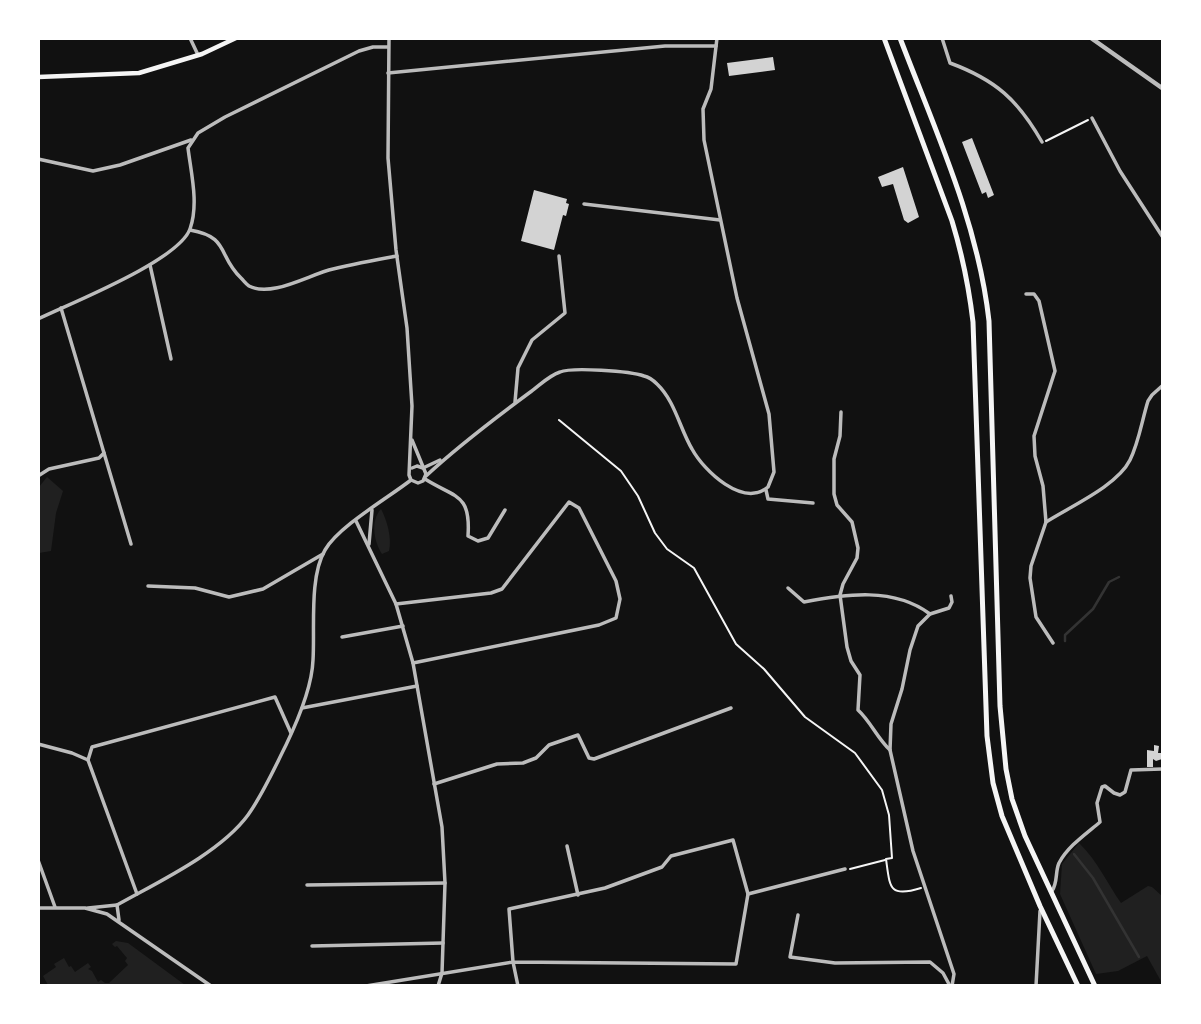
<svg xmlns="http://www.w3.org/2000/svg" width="1201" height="1024" font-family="'DM Sans',sans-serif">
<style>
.green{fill:#202020}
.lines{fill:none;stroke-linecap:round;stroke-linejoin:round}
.stream{stroke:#333;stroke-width:2.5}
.building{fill:#d3d3d3}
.path{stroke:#f5f5f5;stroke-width:2}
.minor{stroke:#bcbcbc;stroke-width:3.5}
.tertiary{stroke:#bcbcbc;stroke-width:4.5}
.secondary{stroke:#f5f5f5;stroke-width:4.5}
.primary{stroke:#f5f5f5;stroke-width:5}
</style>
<rect width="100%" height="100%" fill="#111"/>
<g class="green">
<polygon points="47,477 63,491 56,513 51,551 39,553 39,487"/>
<path d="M381 509C387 520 392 538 389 551L382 554C374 542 370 521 381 509Z"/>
<path d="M1079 843C1097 860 1107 883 1121 903L1148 886 1152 887 1162 896V983L1147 956 1118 971 1096 974 1060 894 1062 864Z"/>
<polygon points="116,941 128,943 185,985 48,985 43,976 56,967 54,964 64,958 69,967 71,966 75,972 88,963 91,967 88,969 92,971 98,982 101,980 105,983 109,983 128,965 125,961 127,958 117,946 115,947 112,944"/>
</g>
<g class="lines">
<g class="stream">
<polyline points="1065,641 1065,635 1093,609 1109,582 1119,577"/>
<polyline points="1074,854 1093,878 1139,957"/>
</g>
</g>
<g class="building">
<polygon points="773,57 775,70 729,76 727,63"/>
<polygon points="972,138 994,195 988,198 986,192 982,194 962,142"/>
<polygon points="903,167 919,217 908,223 904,220 893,184 882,187 878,177"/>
<polygon points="534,190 567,199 566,203 569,204 566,216 563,215 554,250 521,241"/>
<polygon points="1154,745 1159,746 1158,753 1162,753 1162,759 1156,761 1153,759 1153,767 1147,767 1147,750 1154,751"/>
</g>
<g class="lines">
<g class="path">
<polyline points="1046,141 1088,120"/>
<path d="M559 420 621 471 638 496 655 533 667 549 694 568 736 644 764 669 805 717 855 753 882 790 889 815 892 858 886 859C890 888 889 898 921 888"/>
<polyline points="850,869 885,860"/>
</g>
<g class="minor">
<polyline points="190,38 198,55"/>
<polyline points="389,38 388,158 396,250 407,328 412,406 409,475 411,480 418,483 423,481 426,474 412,440"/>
<path d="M942 38 950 63C996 80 1018 100 1042 142"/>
<polyline points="388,73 665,46 716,46"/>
<polyline points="1092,118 1120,171 1162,236"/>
<polyline points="38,159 93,171 120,165 191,140"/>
<polyline points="584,204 720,220"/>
<path d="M190 230C230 237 217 255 241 278 244 281 246 284 249 286 272 298 310 274 333 269 354 264 375 260 397 256"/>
<polyline points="150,265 171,359"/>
<polyline points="1026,294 1034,294 1039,301 1055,371 1034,436 1035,456 1043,486 1046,522 1031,566 1030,578 1036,617 1053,643"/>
<path d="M38 319C71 303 178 261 190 229 199 204 191 173 188 148L198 133 225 117 359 51 373 47H388"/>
<polyline points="515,402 518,368 532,340 565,313 559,256"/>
<path d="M841 412 840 436 834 459V494L837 505 852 522 858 548 857 558 843 584 840 595 847 647 851 661 860 675 858 710C871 722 877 738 890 750"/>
<polyline points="104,453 131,544"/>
<polyline points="412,468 417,466 423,468 440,460"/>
<polyline points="38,476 49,469 99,458 104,453 61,308"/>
<path d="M426 476C458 446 494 419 529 393 539 386 548 376 560 372 572 367 630 371 644 376 649 377 653 380 657 384 675 401 680 429 692 449 704 471 743 508 768 487L774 472 769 414 737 298 704 140 703 109 711 89 717 38"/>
<path d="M425 479C455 498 471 493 468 536L478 541 488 538 505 510"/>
<polyline points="766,490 768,499 813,503"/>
<polyline points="356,521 396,604 413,663 442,827 445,883 442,973 438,986"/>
<path d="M1046 522C1071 506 1117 486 1130 460 1139 442 1142 420 1148 401L1152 395 1162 386"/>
<polyline points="369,544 372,510"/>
<polyline points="148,586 195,588 229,597 263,589 323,554"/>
<path d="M788 588 804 602C846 594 894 587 930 614"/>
<polyline points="951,596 952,602 949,608 930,614 918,626 910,650 902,689 891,724 890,750 913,851 954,974 952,986"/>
<polyline points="396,604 491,593 502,589 569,502 579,508 616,581 620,599 616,618 599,625 413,663"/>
<polyline points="342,637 403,626"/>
<polyline points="302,708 417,686"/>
<polyline points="38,744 72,753 88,760 137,894"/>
<polyline points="88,760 92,747 275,697 291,733"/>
<polyline points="434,784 497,764 523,763 536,758 549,745 578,735 589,758 594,759 731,708"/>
<polyline points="567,846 578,895"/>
<polyline points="38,860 55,907"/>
<polyline points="307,885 445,883"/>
<path d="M1052 891C1058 882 1055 872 1059 863 1068 846 1086 834 1100 822L1097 803 1102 787 1105 786 1114 793 1120 795 1125 792 1131 770 1162 769"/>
<polyline points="748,894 845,869"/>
<polyline points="38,908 85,908 107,914 211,986"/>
<polyline points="88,908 117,905"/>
<polyline points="798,915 790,957 835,963 930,962 943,973 950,986"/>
<path d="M119 920 117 905C158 882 220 853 248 815 263 794 274 769 286 745 298 720 312 688 313 660 315 629 309 577 325 550 339 526 388 498 411 480"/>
<polyline points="312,946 443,943"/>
<polyline points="366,986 513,962 736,964 748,894 733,840 671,856 662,867 605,888 509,909 513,962 518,986"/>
<polyline points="1036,986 1040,911"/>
</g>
<polyline class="tertiary" points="1091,38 1162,88"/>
<polyline class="secondary" points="38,77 139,73 202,54 236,38"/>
<g class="primary">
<path d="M884 38 952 221C962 254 969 288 973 322L987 736 993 783 1002 816 1040 906 1078 986"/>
<path d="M900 38C935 130 978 222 989 321L1000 706 1006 769 1012 799 1025 836 1095 986"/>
</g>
</g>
<rect width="1201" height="1024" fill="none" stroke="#ffffff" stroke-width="80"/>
</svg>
